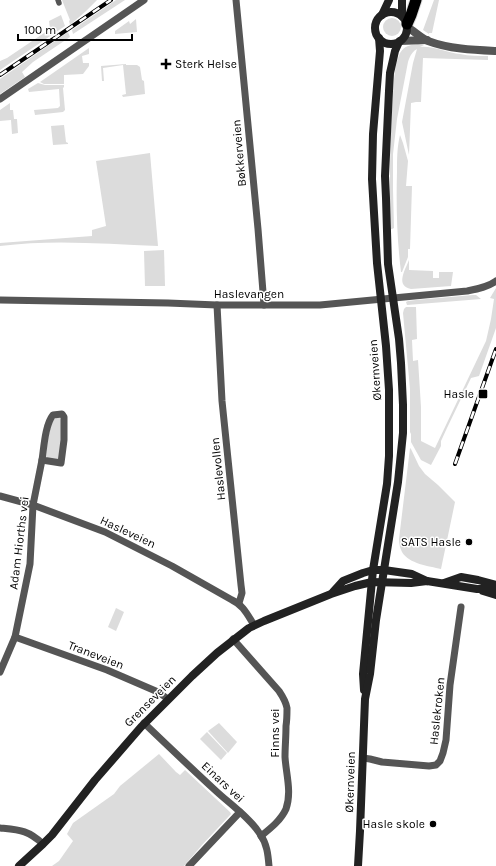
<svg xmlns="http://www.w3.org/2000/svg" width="496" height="866" font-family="Karla,sans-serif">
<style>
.green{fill:#dcdcdc}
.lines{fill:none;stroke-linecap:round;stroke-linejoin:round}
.trunk-casing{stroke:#dbdbdb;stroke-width:13}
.pedestrian{stroke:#555;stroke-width:5.5}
.minor{stroke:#555;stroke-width:7}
.tertiary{stroke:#555;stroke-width:8}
.secondary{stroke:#222;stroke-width:8}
.trunk{stroke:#000;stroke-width:11}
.rail-casing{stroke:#000;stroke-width:4}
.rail{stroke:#fff;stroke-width:2.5;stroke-dasharray:8;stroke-linecap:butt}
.poi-dot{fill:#000;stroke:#fff;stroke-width:1.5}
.labels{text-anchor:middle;stroke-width:3;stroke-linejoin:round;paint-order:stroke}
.poi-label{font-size:12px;fill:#000;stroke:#fff;text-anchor:end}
.street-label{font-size:12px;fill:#000;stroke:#fff}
</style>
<rect width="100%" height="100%" fill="#fff"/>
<g class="green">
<polygon points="62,0 97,0 86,11 70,25 69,21 70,20"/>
<polygon points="116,0 125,0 73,34 72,30"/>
<polygon points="434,0 439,0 432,33 429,33 429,34 423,30"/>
<polygon points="61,15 65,26 0,70 0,61 7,58 50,29 49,21"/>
<circle cx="392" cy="27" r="9"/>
<polygon points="136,19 137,32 115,34 115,31 129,21 130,24"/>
<polygon points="68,32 70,37 33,62 22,72 25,77 0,94 0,79"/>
<path d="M418 44 424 45 420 47C431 45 448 53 460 54 469 56 479 56 488 56V60L423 58 421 102H416L411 103 409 155 402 122 413 63 417 49 419 48C412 51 410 56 408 62L397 119 393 154V190L394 228 392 229H391C389 184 390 140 393 95 394 81 394 66 400 53 404 46 410 45 418 44Z"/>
<polygon points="89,48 89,54 82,56 83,63 89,63 89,66 83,74 64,75 64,84 44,84 40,82"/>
<polygon points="126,64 126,65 137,65 140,67 142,80 144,81 145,94 123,97 122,95 126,94 123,65 103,68 104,81 102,81 101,66"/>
<polygon points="38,83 45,85 64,85 64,87 63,88 65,110 63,112 35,115 34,110 58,108 60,106 59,89 29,92 28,89"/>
<polygon points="10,103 10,110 13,110 14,119 17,119 18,133 12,134 11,120 0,121 0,110"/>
<polygon points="64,125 66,142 68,143 68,144 53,145 51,126"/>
<path d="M400 135 403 143 408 161 406 186H412L410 249H408V257L402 272H401C397 239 396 206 397 172 397 160 397 147 400 135Z"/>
<path d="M150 153 158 246C106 244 53 239 0 246V243L92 236V230L106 226 96 161Z"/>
<polygon points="164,250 165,286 145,286 144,251"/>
<path d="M409 260V270L433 271V278H439V272H453L451 286 411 289C395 286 405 270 409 260Z"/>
<polygon points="496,288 496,328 479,376 471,378 447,428 441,441 441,446 431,465 421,460 411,442 411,434 410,432 410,389 403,313 404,309 406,307 416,307 417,339 412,340 413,361 418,360 421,407 421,441 435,448 486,341 491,319 494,299 490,298"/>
<polygon points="473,295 476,295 481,299 407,305 406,302 408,301 416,300"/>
<path d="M57 417 60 418 63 424 60 461 46 459C47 448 48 423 57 417Z"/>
<path d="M410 448 411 449 419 466 425 474 438 485 455 502 441 569C429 566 409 564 402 552 400 548 399 544 399 539Z"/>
<polygon points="116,608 124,612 116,631 108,627"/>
<polygon points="219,723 237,742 228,753 208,731"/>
<polygon points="207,732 227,753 221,760 200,739"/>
<polygon points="159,754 176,772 180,775 185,770 230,812 231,814 202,845 184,866 52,866 59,861 73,841 67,834 73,823 114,794 120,786"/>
</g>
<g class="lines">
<defs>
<polyline id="trunk" points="407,24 411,15 416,0"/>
</defs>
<use href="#trunk" class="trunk-casing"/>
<polyline class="pedestrian" points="58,0 59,3"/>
<g class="minor">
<polyline points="236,0 258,229 263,292 264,305"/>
<polyline points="0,99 144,0"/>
<path d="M0 300 168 303 217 305H320L467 291C477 289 488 287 496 281"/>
<polyline points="217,305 222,401 241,585 242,593 239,603"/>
<path d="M62 414 64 417V440L61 463 42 460C44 447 45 425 53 415Z"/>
<path d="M0 496 33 505 105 532 172 566 232 600C243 605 247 614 254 625"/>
<polyline points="15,637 107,670 158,692 168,699"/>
<path d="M233 639 279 691C283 697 286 702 287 708 287 714 287 720 286 726 286 737 285 747 285 757 286 774 292 792 286 809 281 820 271 828 261 836"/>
<polyline points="0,672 15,637 30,564 33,505 42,460"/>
<path d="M144 723C168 746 192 769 216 791 230 804 250 818 260 834 267 844 268 854 269 866"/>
<polyline points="363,758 370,759 382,762 429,766 436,765 440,761 443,753 446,740 450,685 461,607"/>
<path d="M0 828C20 830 28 830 43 844"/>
<polyline points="189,866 240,812"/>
</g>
<g class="tertiary">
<path d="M407 27C414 31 421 38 428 41 449 49 474 50 496 51"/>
<polyline points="400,41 427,40"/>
</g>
<g class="secondary">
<polyline points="402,0 402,16"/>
<circle cx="391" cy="28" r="16"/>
<polyline points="382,15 389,0"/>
<polyline points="444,583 461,577 478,580 496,585"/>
<polyline points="483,591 496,595"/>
<polyline points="333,592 343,581 363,573 373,570 384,570 412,574 427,581"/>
<polyline points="364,690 363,674 373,570 387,484 389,456 389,390 386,346 377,263 372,179 373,134 380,51 379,38"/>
<polyline points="19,866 43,844 52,835 95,780 141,727 192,676 217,653 249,628 264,621 331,594 355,586 372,582 411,583 427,581 477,589 496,589"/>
<polyline points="358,866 360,831 365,699 370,674 376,620 398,482 403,433 403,405 401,363 399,339 388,264 386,198 385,176 389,91 390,73 393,60 395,51 399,42"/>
</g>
<use href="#trunk" class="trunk"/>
<defs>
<g id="rail">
<polyline points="0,75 111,0"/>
<polyline points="455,464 496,349"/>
</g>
</defs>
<use href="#rail" class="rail-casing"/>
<use href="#rail" class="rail"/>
</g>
<g class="poi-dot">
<path d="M164 58h4v4h4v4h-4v4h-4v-4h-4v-4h4z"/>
<rect x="478" y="389" width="10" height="10" rx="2"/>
<circle cx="469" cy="542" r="4"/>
<circle cx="433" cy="824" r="4"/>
</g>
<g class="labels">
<g class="poi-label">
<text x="175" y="68" text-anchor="start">Sterk Helse</text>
<text x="474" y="398">Hasle</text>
<text x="461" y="546">SATS Hasle</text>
<text x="425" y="828">Hasle skole</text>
</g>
<g class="street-label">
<text transform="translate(239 153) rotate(-95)" y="4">Bøkkerveien</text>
<text x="249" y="298">Haslevangen</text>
<text transform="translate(375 370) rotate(-94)" y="4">Økernveien</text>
<text transform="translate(218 469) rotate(-96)" y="4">Haslevollen</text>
<text transform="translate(128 532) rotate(25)" y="4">Hasleveien</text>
<text transform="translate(19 543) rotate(-83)" y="4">Adam Hiorths vei</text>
<text transform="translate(96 655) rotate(21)" y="4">Traneveien</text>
<text transform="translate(150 701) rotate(-45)" y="4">Grenseveien</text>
<text transform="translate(437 711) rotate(-84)" y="4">Haslekroken</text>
<text transform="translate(275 733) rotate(-90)" y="4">Finns vei</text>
<text transform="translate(223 782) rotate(43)" y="4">Einars vei</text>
<text transform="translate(350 782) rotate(-88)" y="4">Økernveien</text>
</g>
</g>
<path d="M18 34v6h114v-6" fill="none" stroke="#000000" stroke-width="2"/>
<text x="24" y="34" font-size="12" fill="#000000" stroke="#ffffff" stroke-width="3" paint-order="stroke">100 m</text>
</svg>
